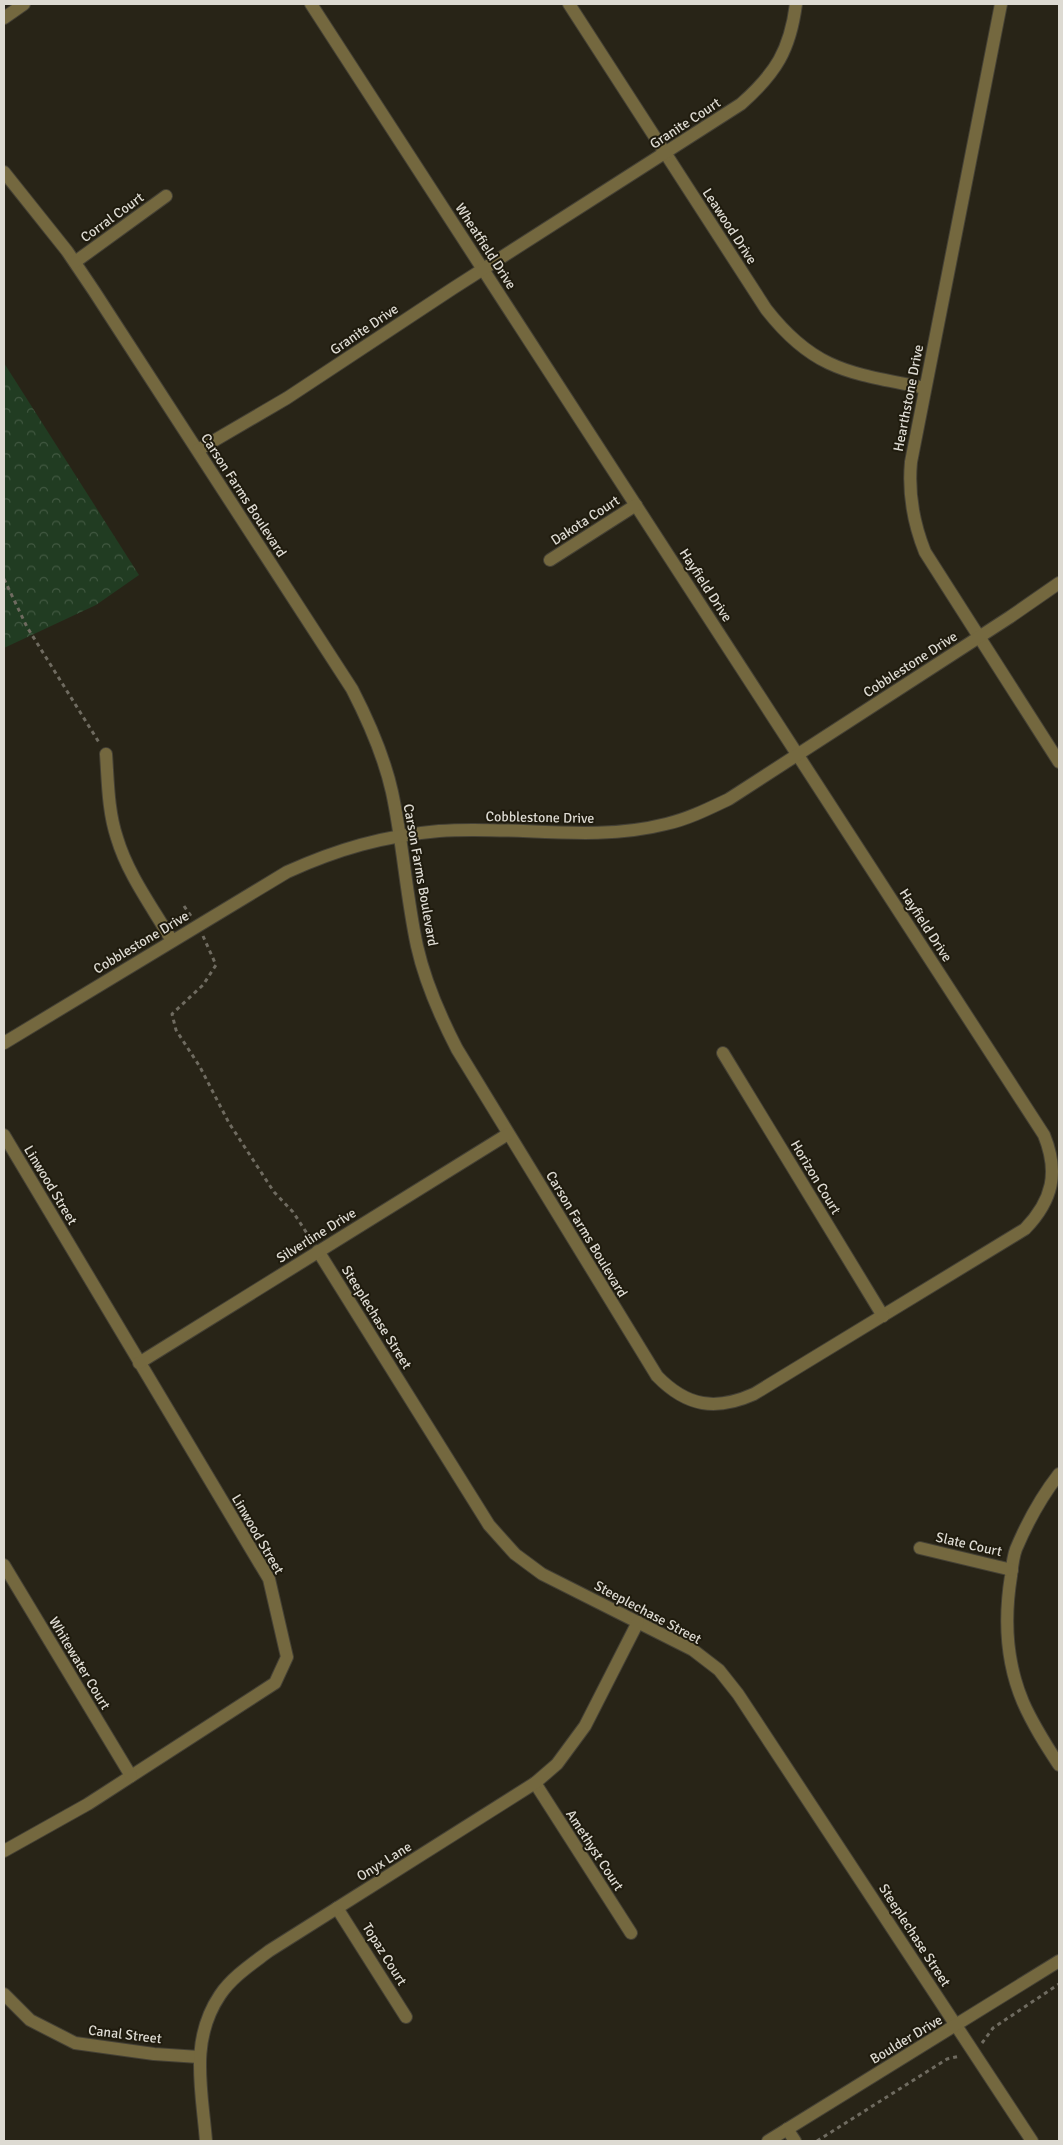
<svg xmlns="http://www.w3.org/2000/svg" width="1063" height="2145" font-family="Signika,sans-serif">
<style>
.forest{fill:url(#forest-crowns)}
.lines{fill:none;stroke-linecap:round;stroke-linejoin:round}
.minor-casing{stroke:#454135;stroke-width:14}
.path{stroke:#6f6b60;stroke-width:3;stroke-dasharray:4 4;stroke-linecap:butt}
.minor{stroke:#74683f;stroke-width:12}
.labels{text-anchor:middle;stroke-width:4;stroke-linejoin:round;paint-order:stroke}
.street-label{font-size:14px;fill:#dddad2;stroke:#1f1b0e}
</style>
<defs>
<pattern id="forest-crowns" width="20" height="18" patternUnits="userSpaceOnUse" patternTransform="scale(1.25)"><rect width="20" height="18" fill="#213c22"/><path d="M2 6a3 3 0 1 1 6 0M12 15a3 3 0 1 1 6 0" fill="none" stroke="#415841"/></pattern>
</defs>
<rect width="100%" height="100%" fill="#282417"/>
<polygon class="forest" points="4,363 139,575 96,605 4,648"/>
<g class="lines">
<defs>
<g id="minor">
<path d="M569 4 766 309C815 372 852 373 925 388"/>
<path d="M1001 4 911 462C908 494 913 522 925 552L1059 762"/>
<polyline points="4,18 24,4"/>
<path d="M4 172 67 251 94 291 352 689C369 722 384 756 392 792 403 843 406 895 417 946 425 982 440 1016 457 1049L657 1376C687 1407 716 1411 754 1394L1025 1229C1053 1200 1059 1172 1044 1135L311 4"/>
<polyline points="75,262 166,196"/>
<path d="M198 450 287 398 452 289 741 104C776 73 790 50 796 4"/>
<polyline points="550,560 636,505"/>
<path d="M106 754C108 782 108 811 117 838 128 875 153 908 172 941"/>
<path d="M4 1043 287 872C338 849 383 836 439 831 514 825 592 843 666 824 688 819 708 809 729 799L1010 617 1059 583"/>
<polyline points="723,1053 883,1316"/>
<polyline points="4,1135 269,1579 287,1657 275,1683 88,1804 4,1851"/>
<polyline points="318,1251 489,1525 515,1554 542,1574 693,1650 719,1670 738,1694 1032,2141"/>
<polyline points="139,1363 508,1134"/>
<path d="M1059 1474C1041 1497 1027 1523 1016 1549 1013 1557 1012 1567 1011 1576 1004 1619 1006 1662 1023 1702 1033 1725 1046 1745 1059 1765"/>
<polyline points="920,1548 1012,1570"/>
<polyline points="4,1565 131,1776"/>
<polyline points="535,1783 631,1933"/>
<polyline points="337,1908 406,2017"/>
<polyline points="4,1994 30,2020 75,2043 154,2054 199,2057"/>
<polyline points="787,2129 795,2141"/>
<path d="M206 2141C202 2090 189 2041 220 1995 232 1977 252 1964 269 1951L535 1783 557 1764 585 1726 638 1622"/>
<polyline points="768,2141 1059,1961"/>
</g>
</defs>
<use href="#minor" class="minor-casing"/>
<g class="path">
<polyline points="4,579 27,627 100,744"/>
<polyline points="184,906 191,916"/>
<polyline points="203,936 216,965 203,985 172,1014 176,1030 200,1067 229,1123 274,1192 293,1212 312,1241"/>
<polyline points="982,2043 993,2028 1059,1984"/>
<polyline points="817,2141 947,2059 960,2056"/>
</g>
<use href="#minor" class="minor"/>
</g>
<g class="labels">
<g class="street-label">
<text transform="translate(685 123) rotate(-33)" y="5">Granite Court</text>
<text transform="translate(112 217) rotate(-36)" y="5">Corral Court</text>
<text transform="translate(730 226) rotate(57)" y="5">Leawood Drive</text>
<text transform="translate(486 246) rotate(57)" y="5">Wheatfield Drive</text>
<text transform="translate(364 329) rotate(-34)" y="5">Granite Drive</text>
<text transform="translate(908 398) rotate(-79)" y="5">Hearthstone Drive</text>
<text transform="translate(244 495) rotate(57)" y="5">Carson Farms Boulevard</text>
<text transform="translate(585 520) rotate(-33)" y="5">Dakota Court</text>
<text transform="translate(706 585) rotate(57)" y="5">Hayfield Drive</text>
<text transform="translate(910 664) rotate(-33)" y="5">Cobblestone Drive</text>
<text transform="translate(540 817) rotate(1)" y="5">Cobblestone Drive</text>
<text transform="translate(421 875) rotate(80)" y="5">Carson Farms Boulevard</text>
<text transform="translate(926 925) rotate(57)" y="5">Hayfield Drive</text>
<text transform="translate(141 942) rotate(-31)" y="5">Cobblestone Drive</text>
<text transform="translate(816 1177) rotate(59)" y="5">Horizon Court</text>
<text transform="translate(51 1185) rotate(59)" y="5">Linwood Street</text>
<text transform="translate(587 1234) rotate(59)" y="5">Carson Farms Boulevard</text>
<text transform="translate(316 1235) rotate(-32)" y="5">Silverline Drive</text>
<text transform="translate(377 1317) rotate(58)" y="5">Steeplechase Street</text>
<text transform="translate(258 1534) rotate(60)" y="5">Linwood Street</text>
<text transform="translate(969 1544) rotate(13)" y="5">Slate Court</text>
<text transform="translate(648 1612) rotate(28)" y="5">Steeplechase Street</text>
<text transform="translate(80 1663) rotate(59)" y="5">Whitewater Court</text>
<text transform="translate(595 1850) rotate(57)" y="5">Amethyst Court</text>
<text transform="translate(384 1861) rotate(-32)" y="5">Onyx Lane</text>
<text transform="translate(915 1935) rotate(57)" y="5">Steeplechase Street</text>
<text transform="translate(385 1954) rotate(58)" y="5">Topaz Court</text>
<text transform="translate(125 2034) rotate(7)" y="5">Canal Street</text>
<text transform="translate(906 2039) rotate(-31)" y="5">Boulder Drive</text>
</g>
</g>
<rect width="1063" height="2145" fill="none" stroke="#dddad2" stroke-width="10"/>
</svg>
